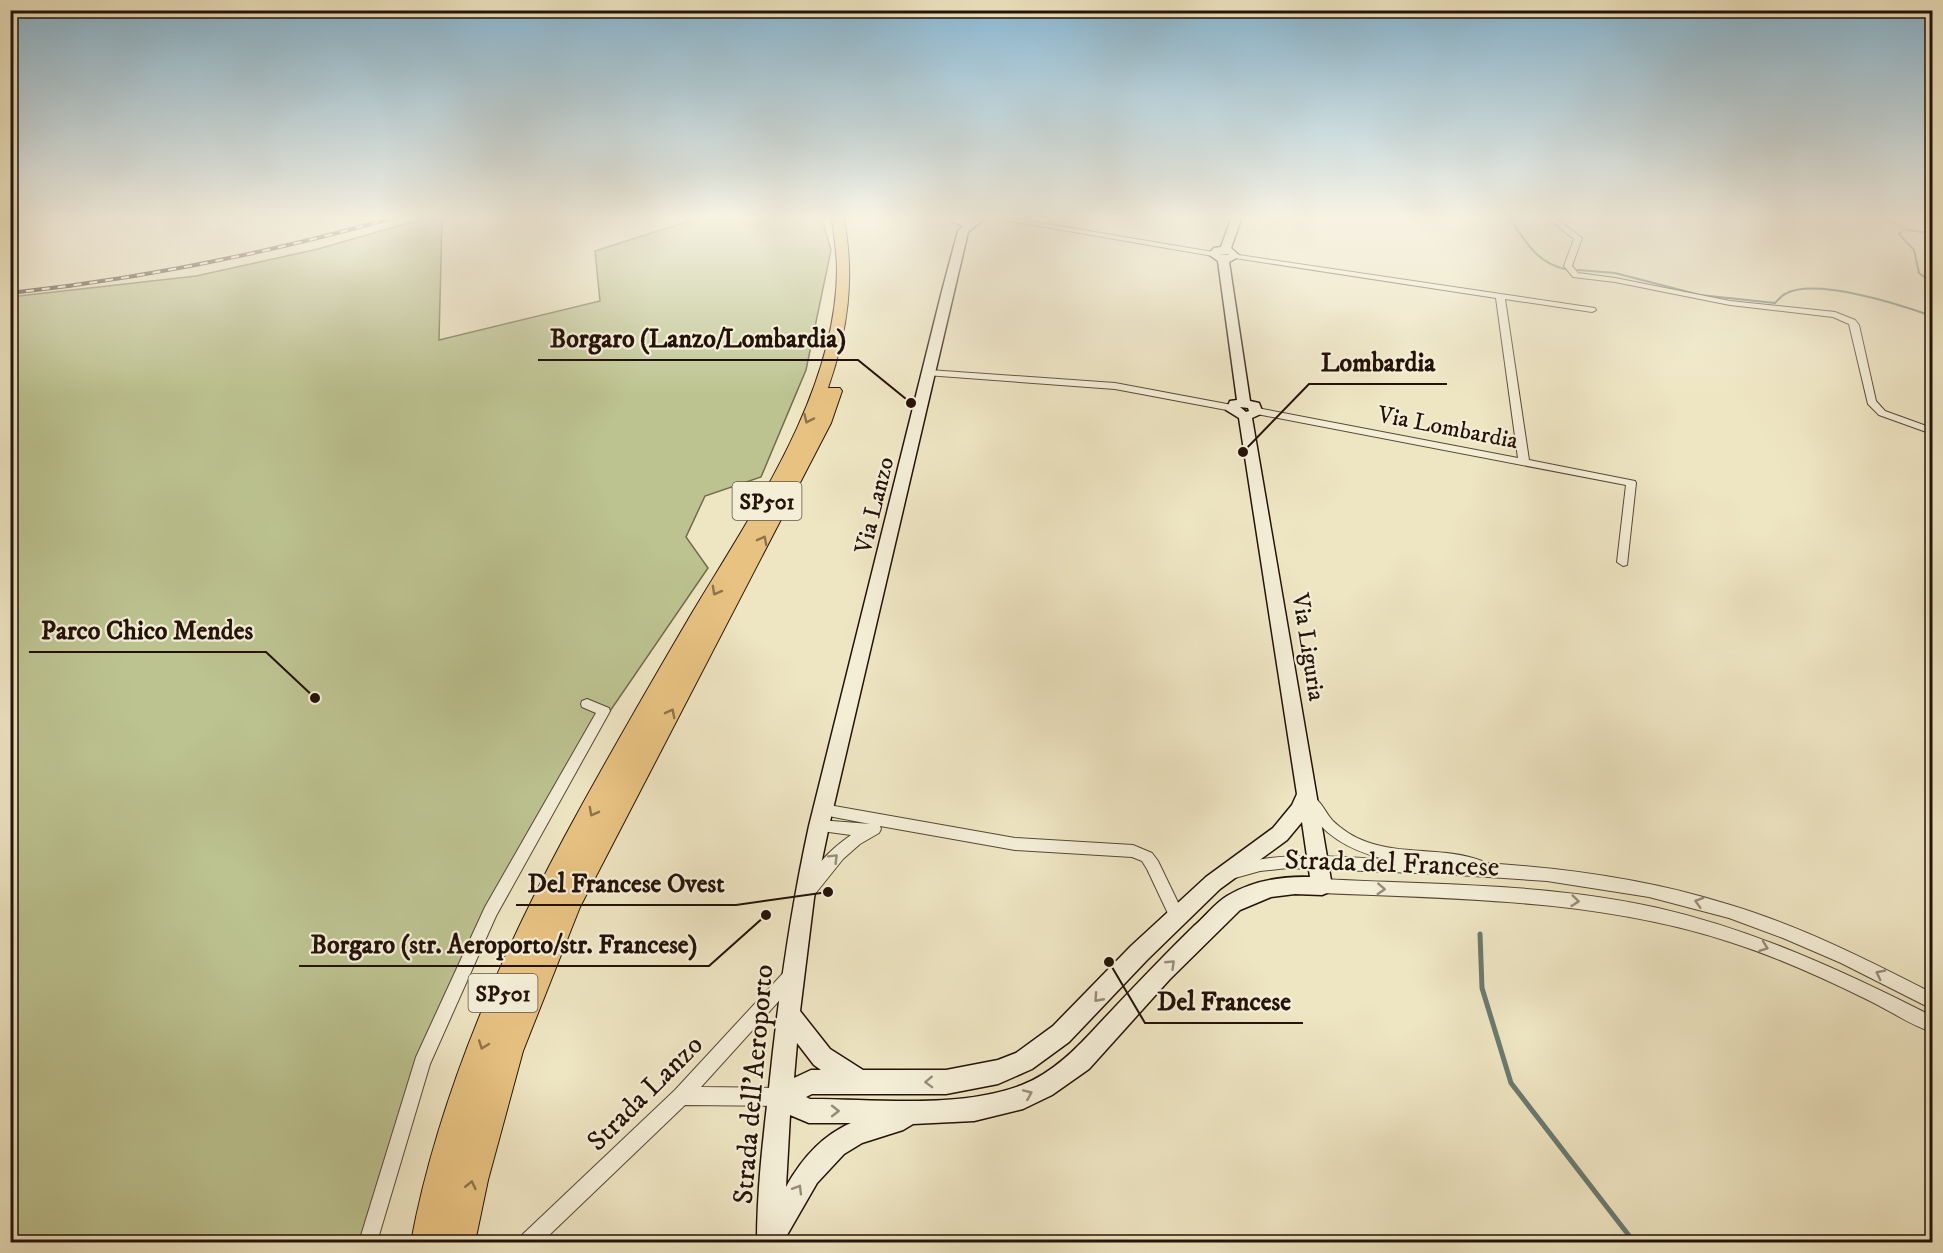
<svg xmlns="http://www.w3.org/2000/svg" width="1943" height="1253" font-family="'IM FELL DW Pica',serif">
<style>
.green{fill:#bcc390;stroke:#706b4c;stroke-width:1.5}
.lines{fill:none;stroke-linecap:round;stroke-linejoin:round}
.stream-far1{stroke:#6a7a70;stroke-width:2}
.stream{stroke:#6a7a70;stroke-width:5}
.canal{fill:#99bfb5;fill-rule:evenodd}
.street-casing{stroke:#564836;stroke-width:2}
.secondary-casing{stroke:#241308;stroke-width:3}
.highway-casing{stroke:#241308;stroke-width:2}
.street{fill:#f4eed7;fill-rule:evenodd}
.secondary{fill:#f4eed7;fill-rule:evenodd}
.highway{fill:#e7c281;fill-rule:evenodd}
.rail-casing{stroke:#241308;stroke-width:4}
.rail{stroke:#f4eed7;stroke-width:2;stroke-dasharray:8;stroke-linecap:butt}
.oneway{stroke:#8f734b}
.oneway2{stroke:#968b7a}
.labels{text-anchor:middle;stroke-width:4.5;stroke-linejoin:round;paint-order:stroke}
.shield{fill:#f4eed7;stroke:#625546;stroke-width:1.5}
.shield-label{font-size:22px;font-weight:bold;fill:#241308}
.street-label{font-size:24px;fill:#241308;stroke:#f4eed7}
.near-street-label{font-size:28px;fill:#241308;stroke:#f4eed7}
.leader{fill:none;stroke:#241308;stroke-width:2}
.callout-dot{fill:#241308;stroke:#f4eed7;stroke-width:2}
.callout-label{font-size:26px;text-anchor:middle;font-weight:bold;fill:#241308;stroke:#f4eed7;stroke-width:4.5;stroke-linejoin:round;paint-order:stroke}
</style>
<rect width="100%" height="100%" fill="#eee5c2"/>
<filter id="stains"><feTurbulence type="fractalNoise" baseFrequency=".00333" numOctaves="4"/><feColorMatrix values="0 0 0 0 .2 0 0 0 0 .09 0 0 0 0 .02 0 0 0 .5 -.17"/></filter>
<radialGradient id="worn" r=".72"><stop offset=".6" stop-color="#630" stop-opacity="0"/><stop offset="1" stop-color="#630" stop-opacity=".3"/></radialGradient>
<polygon class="green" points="422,219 442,219 439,340 600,301 595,251 695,219 822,219 831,250 806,370 761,477 705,496 686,537 708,568 530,828 400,1121 363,1242 11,1242 10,297 196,276 318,249"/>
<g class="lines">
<g class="stream-far1">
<path d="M1510 219C1525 241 1537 263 1565 269"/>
<polyline points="1888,219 1898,225"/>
<polyline points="1932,234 1904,229 1899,234 1914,250 1919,273 1932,283"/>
<path d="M1578 270 1615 273 1700 295 1775 303C1778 300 1781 296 1785 294 1815 277 1901 305 1932 316"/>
</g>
<polyline class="stream" points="1480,934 1482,988 1511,1083 1634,1242"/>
<polygon class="canal" points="1895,223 1901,223 1908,229 1901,231 1895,227"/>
<defs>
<g id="street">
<polygon points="999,219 1017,219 1213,252 1217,254 1213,256"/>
<polygon points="1549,219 1557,219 1582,238 1572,266 1578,273 1615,278 1730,301 1835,312 1855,320 1859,325 1876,401 1885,411 1932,428 1932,434 1879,415 1868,404 1849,324 1833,317 1730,305 1615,282 1573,277 1564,266 1574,239"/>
<polygon points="1232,254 1595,308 1596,310 1592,312 1505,299 1529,460 1635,481 1636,483 1627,565 1623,566 1617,562 1626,485 1257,414 1252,411 1257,408 1518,458 1496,298 1235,258 1232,258"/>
<polygon points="929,370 1115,383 1232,405 1237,408 1232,411 1115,389 926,375 926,371"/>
<polygon points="587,699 609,708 610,711 496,916 430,1064 377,1242 359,1242 416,1057 485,907 596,713 582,707 581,704 582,701"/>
<path d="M1311 796C1321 800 1325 812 1332 820 1342 830 1355 838 1367 842 1404 855 1445 847 1482 861L1484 863C1566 868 1648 879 1727 904 1798 925 1866 959 1932 993V1009L1841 963 1783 938 1729 918 1649 897 1547 881 1443 874 1288 868 1260 871 1235 878 1230 877 1228 872 1230 867C1279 850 1333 857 1384 859 1349 850 1321 835 1304 802L1306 798Z"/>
<path d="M823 804 1015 838 1133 845 1152 853 1158 861 1185 917 1182 922 1177 924 1172 922 1147 869 1142 861 1132 857 1015 850 880 826 881 829 879 833 860 844 843 859 815 894 810 896 805 894 802 889C813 867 832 848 851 835L814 830 812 826 814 822 819 820 870 824 818 814 816 810 818 806Z"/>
<path d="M1322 879C1433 885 1548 883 1658 908 1754 930 1844 971 1932 1016V1032C1910 1025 1889 1010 1868 1000 1823 978 1777 957 1730 942 1598 899 1459 899 1322 893L1317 891 1314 886 1317 881Z"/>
<polygon points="791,969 797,971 799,976 797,981 701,1087 780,1088 786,1091 789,1097 786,1103 780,1106 685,1105 542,1242 520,1242 522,1235 675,1090 785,971"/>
</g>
<path id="secondary" d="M948 219 983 220 968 232 829 826 814 898 800 1011 830 1049 863 1070H946L998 1060 1016 1053 1053 1026 1131 946 1206 877 1273 828 1292 805 1297 794 1239 418 1226 410 1230 401 1237 400 1218 261 1208 254 1214 248 1221 247 1231 219H1241L1231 248 1240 256 1229 262 1250 401 1259 403 1263 413 1252 418 1332 886 1329 892 1322 895 1295 894 1271 897 1240 910 1170 979 1089 1069 1052 1095 1023 1109 974 1121 913 1124 903 1130 862 1143 844 1154 817 1183 783 1242H757C757 1191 763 1139 769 1088 778 1000 790 913 809 826L942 291 958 231 963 226ZM1219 254H1228L1229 255ZM1240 407 1248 408 1249 411 1246 412ZM1302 822 1310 877C1282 876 1252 881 1227 896 1215 903 1205 917 1194 926 1161 958 1130 991 1099 1024 1077 1048 1053 1073 1022 1085 959 1109 877 1099 810 1099L806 1097 812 1094H946L998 1084 1032 1069 1069 1042 1147 960 1220 889 1287 840ZM797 1043 814 1065 821 1070H811L794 1078ZM790 1115 809 1123H851C821 1136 801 1160 786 1187Z"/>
<path id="highway" d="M832 219H844C855 278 848 331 828 388H840L842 391 831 423 580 907 523 1051 488 1180 475 1242H411C437 1103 497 963 564 838 605 762 648 688 692 613 753 511 836 393 837 270 837 253 834 236 832 219Z"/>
</defs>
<use href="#street" class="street-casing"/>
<use href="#secondary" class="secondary-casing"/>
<use href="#highway" class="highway-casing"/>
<use href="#street" class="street"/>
<use href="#secondary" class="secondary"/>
<use href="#highway" class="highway"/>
<defs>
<path id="rail" d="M10 293C139 279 264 254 389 219"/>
</defs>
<use href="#rail" class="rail-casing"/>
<use href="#rail" class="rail"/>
</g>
<defs><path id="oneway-chevron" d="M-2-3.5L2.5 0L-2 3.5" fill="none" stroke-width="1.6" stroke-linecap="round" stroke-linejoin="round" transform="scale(1.5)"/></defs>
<g class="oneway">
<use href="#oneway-chevron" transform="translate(808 419) rotate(115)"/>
<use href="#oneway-chevron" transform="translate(763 540) rotate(-62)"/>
<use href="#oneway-chevron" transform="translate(716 591) rotate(119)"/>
<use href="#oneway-chevron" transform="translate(671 713) rotate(-62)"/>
<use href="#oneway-chevron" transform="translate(593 812) rotate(118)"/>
<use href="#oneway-chevron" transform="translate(483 1045) rotate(110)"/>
<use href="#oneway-chevron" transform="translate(471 1185) rotate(-77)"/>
</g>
<g class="oneway2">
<use href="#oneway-chevron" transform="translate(834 858) rotate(-45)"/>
<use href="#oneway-chevron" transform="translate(1381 889) rotate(3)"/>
<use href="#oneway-chevron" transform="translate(1575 901) rotate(6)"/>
<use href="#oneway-chevron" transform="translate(1699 902) rotate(-164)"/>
<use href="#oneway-chevron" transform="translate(1764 947) rotate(20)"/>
<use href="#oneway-chevron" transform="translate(1171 964) rotate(-44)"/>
<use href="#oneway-chevron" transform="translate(1880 974) rotate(-153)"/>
<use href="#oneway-chevron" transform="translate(1098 998) rotate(132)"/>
<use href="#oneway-chevron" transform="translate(929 1082) rotate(178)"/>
<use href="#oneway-chevron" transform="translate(1028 1094) rotate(-23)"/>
<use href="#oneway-chevron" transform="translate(835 1111)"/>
<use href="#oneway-chevron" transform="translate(798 1189) rotate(-59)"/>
</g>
<linearGradient id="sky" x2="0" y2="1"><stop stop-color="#88b8d4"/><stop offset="0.55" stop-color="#f7f3e4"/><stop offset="1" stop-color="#f7f3e4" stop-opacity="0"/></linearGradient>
<rect width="1943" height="395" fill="url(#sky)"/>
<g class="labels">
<g class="shield">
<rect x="732.5" y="482" width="69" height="38" rx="4.5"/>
<rect x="468.5" y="974" width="69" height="38" rx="4.5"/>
</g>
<g class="shield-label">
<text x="767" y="509">SP501</text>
<text x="503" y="1001">SP501</text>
</g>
<g class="street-label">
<text transform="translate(1448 427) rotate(11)" y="8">Via Lombardia</text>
<text transform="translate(874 505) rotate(-76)" y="8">Via Lanzo</text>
<text transform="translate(1309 647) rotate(81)" y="8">Via Liguria</text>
</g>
<g class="near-street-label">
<text transform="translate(1392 862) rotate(2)" y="10">Strada del Francese</text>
<text transform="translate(752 1084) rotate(-85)" y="10">Strada dell'Aeroporto</text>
<text transform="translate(644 1092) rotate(-45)" y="10">Strada Lanzo</text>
</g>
</g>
<path class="leader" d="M911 403L858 360H538M1243 452L1309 384H1447M315 698L266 652H29M828 892L736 905H516M766 915L709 966H299M1109 962L1145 1023H1303"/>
<g class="callout-dot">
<circle cx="911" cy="403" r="6"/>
<circle cx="1243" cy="452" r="6"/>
<circle cx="315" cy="698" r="6"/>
<circle cx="828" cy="892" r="6"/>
<circle cx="766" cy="915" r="6"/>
<circle cx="1109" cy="962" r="6"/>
</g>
<g class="callout-label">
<text x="698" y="347">Borgaro (Lanzo/Lombardia)</text>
<text x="1378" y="371">Lombardia</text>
<text x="147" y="639">Parco Chico Mendes</text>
<text x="626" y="892">Del Francese Ovest</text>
<text x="504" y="953">Borgaro (str. Aeroporto/str. Francese)</text>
<text x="1224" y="1010">Del Francese</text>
</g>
<rect width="1943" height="1253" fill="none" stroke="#eee5c2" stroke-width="36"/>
<rect x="12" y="12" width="1919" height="1229" fill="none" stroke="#241308" stroke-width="3"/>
<rect x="18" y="18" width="1907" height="1217" fill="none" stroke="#241308" stroke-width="1.5"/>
<rect width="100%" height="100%" filter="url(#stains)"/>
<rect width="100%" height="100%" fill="url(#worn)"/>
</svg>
